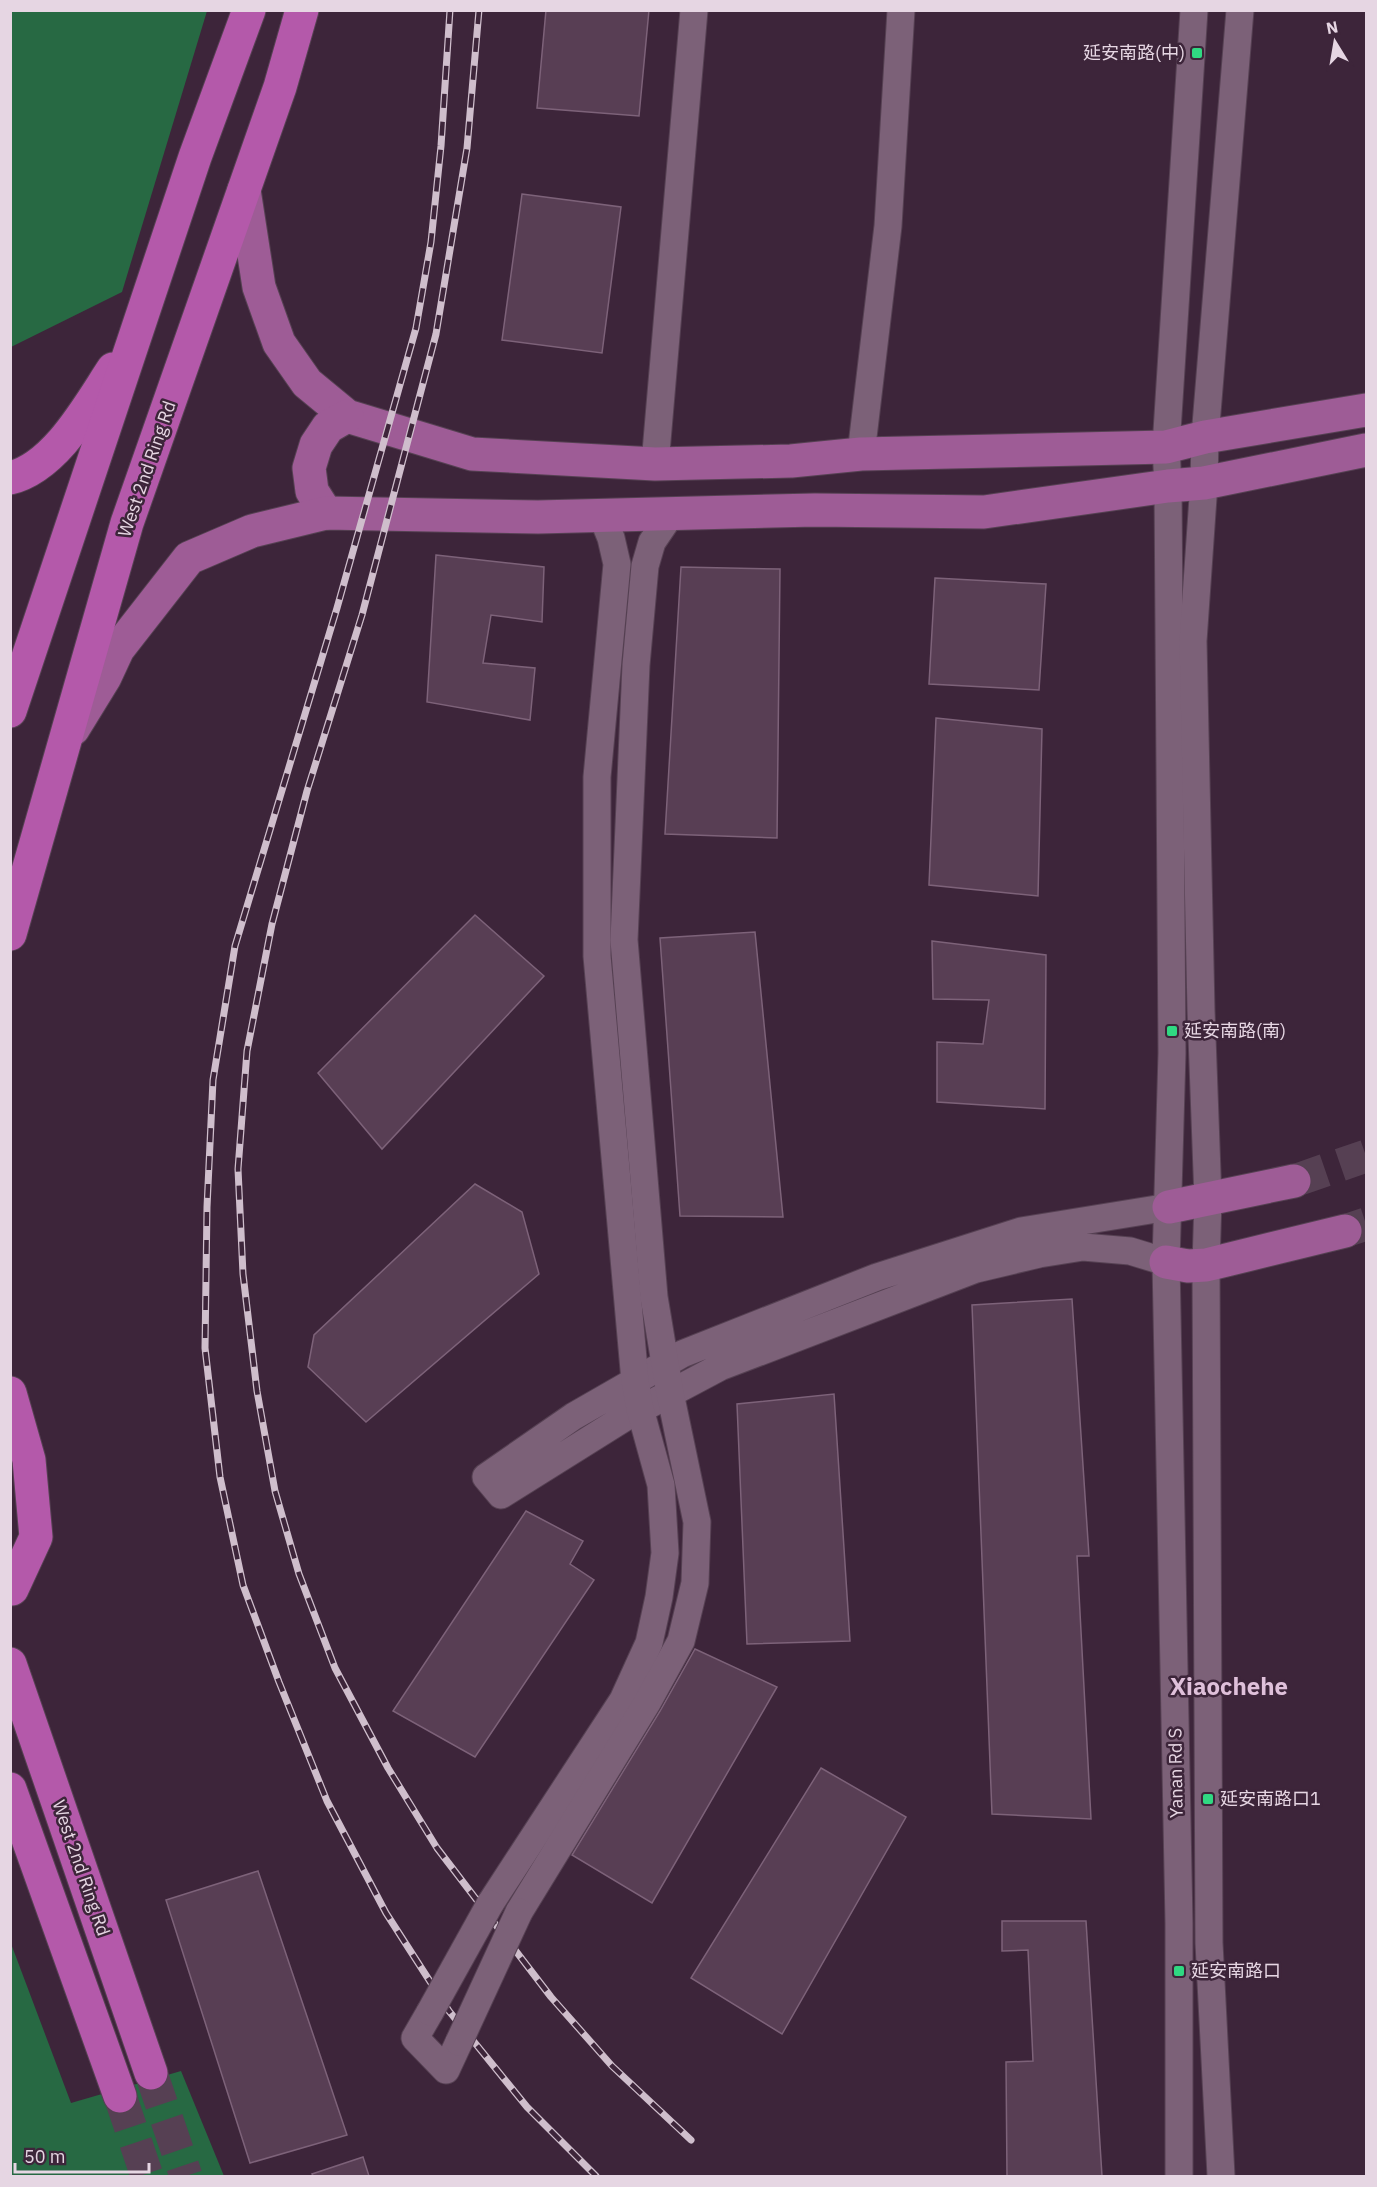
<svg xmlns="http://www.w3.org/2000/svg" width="1377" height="2187" font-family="'IBM Plex Sans','Noto Sans SC',sans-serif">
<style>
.forest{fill:#276943}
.building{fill:#583e54;stroke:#7d6279;stroke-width:1.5}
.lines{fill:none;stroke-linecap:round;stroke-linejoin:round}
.major-tunnel{stroke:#564053;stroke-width:33;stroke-dasharray:33 16;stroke-linecap:butt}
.highway-tunnel{stroke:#564053;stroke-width:33;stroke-dasharray:33 16;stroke-linecap:butt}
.minor-casing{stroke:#564153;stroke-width:29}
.major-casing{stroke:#564153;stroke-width:35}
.highway-casing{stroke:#564153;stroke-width:35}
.minor{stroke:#7c6178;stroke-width:27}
.major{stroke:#9e5c96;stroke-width:33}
.highway{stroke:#b459aa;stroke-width:33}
.rail-casing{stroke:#cfbecc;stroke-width:7}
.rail{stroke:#3d253a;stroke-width:4.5;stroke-dasharray:14;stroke-linecap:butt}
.minor-bridge-casing{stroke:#564153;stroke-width:29;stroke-linecap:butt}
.minor-bridge{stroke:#7c6178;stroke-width:27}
.poi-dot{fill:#30d882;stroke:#3d253a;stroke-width:2}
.labels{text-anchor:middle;stroke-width:5;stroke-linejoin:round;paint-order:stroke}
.poi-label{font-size:18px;fill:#e6d6e3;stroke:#3d253a;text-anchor:start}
.street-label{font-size:18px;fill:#e6d6e3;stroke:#3d253a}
.district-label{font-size:24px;font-weight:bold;fill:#dfc0da;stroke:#3d253a}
</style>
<rect width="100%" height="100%" fill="#3d253a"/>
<g class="forest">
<polygon points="11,10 207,11 122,292 11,347"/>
<polygon points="10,1941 71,2103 181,2071 224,2176 11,2176"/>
</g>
<g class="building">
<polygon points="546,10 649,10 639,116 537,108"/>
<polygon points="522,194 621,207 602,353 502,340"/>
<polygon points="436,555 544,567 542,622 491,615 483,663 535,668 530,720 427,702"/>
<polygon points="681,567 780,569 777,838 665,834"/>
<polygon points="935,578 1046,584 1039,690 929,684"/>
<polygon points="936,718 1042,729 1038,896 929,885"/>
<polygon points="475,915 544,976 382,1149 318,1073"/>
<polygon points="755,932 783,1217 680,1216 660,938"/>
<polygon points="932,941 1046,955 1045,1109 937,1102 937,1042 983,1044 989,1000 933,999"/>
<polygon points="475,1184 522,1212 539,1274 366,1422 308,1367 314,1335"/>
<polygon points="1072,1299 1089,1556 1077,1556 1091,1819 992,1814 972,1305"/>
<polygon points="834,1394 850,1641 747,1644 737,1404"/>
<polygon points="526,1511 583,1541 570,1564 594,1580 475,1757 393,1711"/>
<polygon points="695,1649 777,1687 652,1903 572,1855 660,1711"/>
<polygon points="821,1768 906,1817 782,2034 691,1978"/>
<polygon points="258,1871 347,2135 250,2163 166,1900"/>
<polygon points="1002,1921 1086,1921 1102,2176 1007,2176 1006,2062 1033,2061 1028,1950 1002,1951"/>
<polygon points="363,2157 369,2176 313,2176 312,2174"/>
</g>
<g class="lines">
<g class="major-tunnel">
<polyline points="1294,1181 1366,1156"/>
<polyline points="1345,1231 1366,1224"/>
</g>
<g class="highway-tunnel">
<polyline points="151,2073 186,2176"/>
<polyline points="120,2096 147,2176"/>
</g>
<defs>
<g id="minor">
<polyline points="861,454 888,226 901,10"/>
<polyline points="655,464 694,10"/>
<polyline points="1166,1262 1130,1251 1083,1247 1039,1254 976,1269 720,1367 624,1418 501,1495 486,1477 574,1416 682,1354 877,1277 1021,1231 1169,1207"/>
<polyline points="490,1904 623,1700 649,1643 659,1597 665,1553 661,1485 640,1409 635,1381 597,956 597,777 617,564 611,538 602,516"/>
<polyline points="519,1912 647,1703 681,1641 695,1583 697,1522 670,1393 654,1297 624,940 636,665 645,566 652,542 671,514"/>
<polyline points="430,2012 415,2038 446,2070 459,2042"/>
<polyline points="1179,2176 1179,1923 1166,1262 1172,1053 1168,486 1166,447 1194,10"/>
<polyline points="1221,2176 1209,1943 1206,1265 1208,1199 1201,1010 1193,641 1204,483 1205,437 1240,10"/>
</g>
<g id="major">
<polyline points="244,190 259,287 279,343 307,383 347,416 472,454 655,464 791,461 861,454 1166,447 1205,437 1366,410"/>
<polyline points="326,513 312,491 309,468 316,445 328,427 347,416"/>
<polyline points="73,729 105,677 118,649 189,558 252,531 326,513 538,517 815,510 984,512 1168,486 1204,483 1366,450"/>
<polyline points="1169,1207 1294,1181"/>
<polyline points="1166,1262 1188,1266 1206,1265 1345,1231"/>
</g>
<g id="highway">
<path d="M10 478C56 467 89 405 113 369"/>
<polyline points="10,711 195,157 249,10"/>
<polyline points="10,934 127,523 280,87 302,10"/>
<polyline points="10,1393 29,1460 36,1537 12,1589"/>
<polyline points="10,1664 151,2073"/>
<polyline points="10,1789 120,2096"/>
</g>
</defs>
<use href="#minor" class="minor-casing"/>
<use href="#major" class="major-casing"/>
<use href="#highway" class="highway-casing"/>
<use href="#minor" class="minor"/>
<use href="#major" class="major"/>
<use href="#highway" class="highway"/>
<defs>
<g id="rail">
<polyline points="450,10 441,146 431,242 416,328 337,608 235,946 213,1080 207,1207 205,1348 220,1477 243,1585 279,1682 327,1801 386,1913 449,2011 527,2107 596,2176"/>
<polyline points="479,10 467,148 436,334 362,615 307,791 272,924 247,1051 238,1169 243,1274 257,1391 275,1491 299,1574 335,1668 388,1768 437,1848 551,1997 612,2066 691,2140"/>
</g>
</defs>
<use href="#rail" class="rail-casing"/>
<use href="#rail" class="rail"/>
<defs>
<g id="minor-bridge">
<polyline points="430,2012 490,1904"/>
<polyline points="459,2042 519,1912"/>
</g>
</defs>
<use href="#minor-bridge" class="minor-bridge-casing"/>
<use href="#minor-bridge" class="minor-bridge"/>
</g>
<g class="poi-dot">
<rect x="1191" y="47" width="12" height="12" rx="3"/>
<rect x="1166" y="1025" width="12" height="12" rx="3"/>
<rect x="1202" y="1793" width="12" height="12" rx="3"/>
<rect x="1173" y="1965" width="12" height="12" rx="3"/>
</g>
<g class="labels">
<g class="poi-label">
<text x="1185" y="59" text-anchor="end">延安南路(中)</text>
<text x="1184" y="1037">延安南路(南)</text>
<text x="1220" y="1805">延安南路口1</text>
<text x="1191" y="1977">延安南路口</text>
</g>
<g class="street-label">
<text transform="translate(147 469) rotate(-71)" y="6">West 2nd Ring Rd</text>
<text transform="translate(1176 1773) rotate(-91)" y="6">Yanan Rd S</text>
<text transform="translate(81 1868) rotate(71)" y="6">West 2nd Ring Rd</text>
</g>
<g class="district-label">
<text x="1229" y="1695">Xiaochehe</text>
</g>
</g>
<rect width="1377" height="2187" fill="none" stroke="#e6d6e3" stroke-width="24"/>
<g transform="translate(1335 42) rotate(349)" stroke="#3d253a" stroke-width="4.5" paint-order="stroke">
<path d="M0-4.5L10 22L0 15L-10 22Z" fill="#e6d6e3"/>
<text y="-9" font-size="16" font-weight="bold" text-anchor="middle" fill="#e6d6e3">N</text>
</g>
<path d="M15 2163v9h134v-9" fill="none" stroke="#e6d6e3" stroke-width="3"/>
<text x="24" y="2163" font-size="18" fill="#e6d6e3" stroke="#3d253a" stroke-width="4.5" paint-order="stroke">50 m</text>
</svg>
